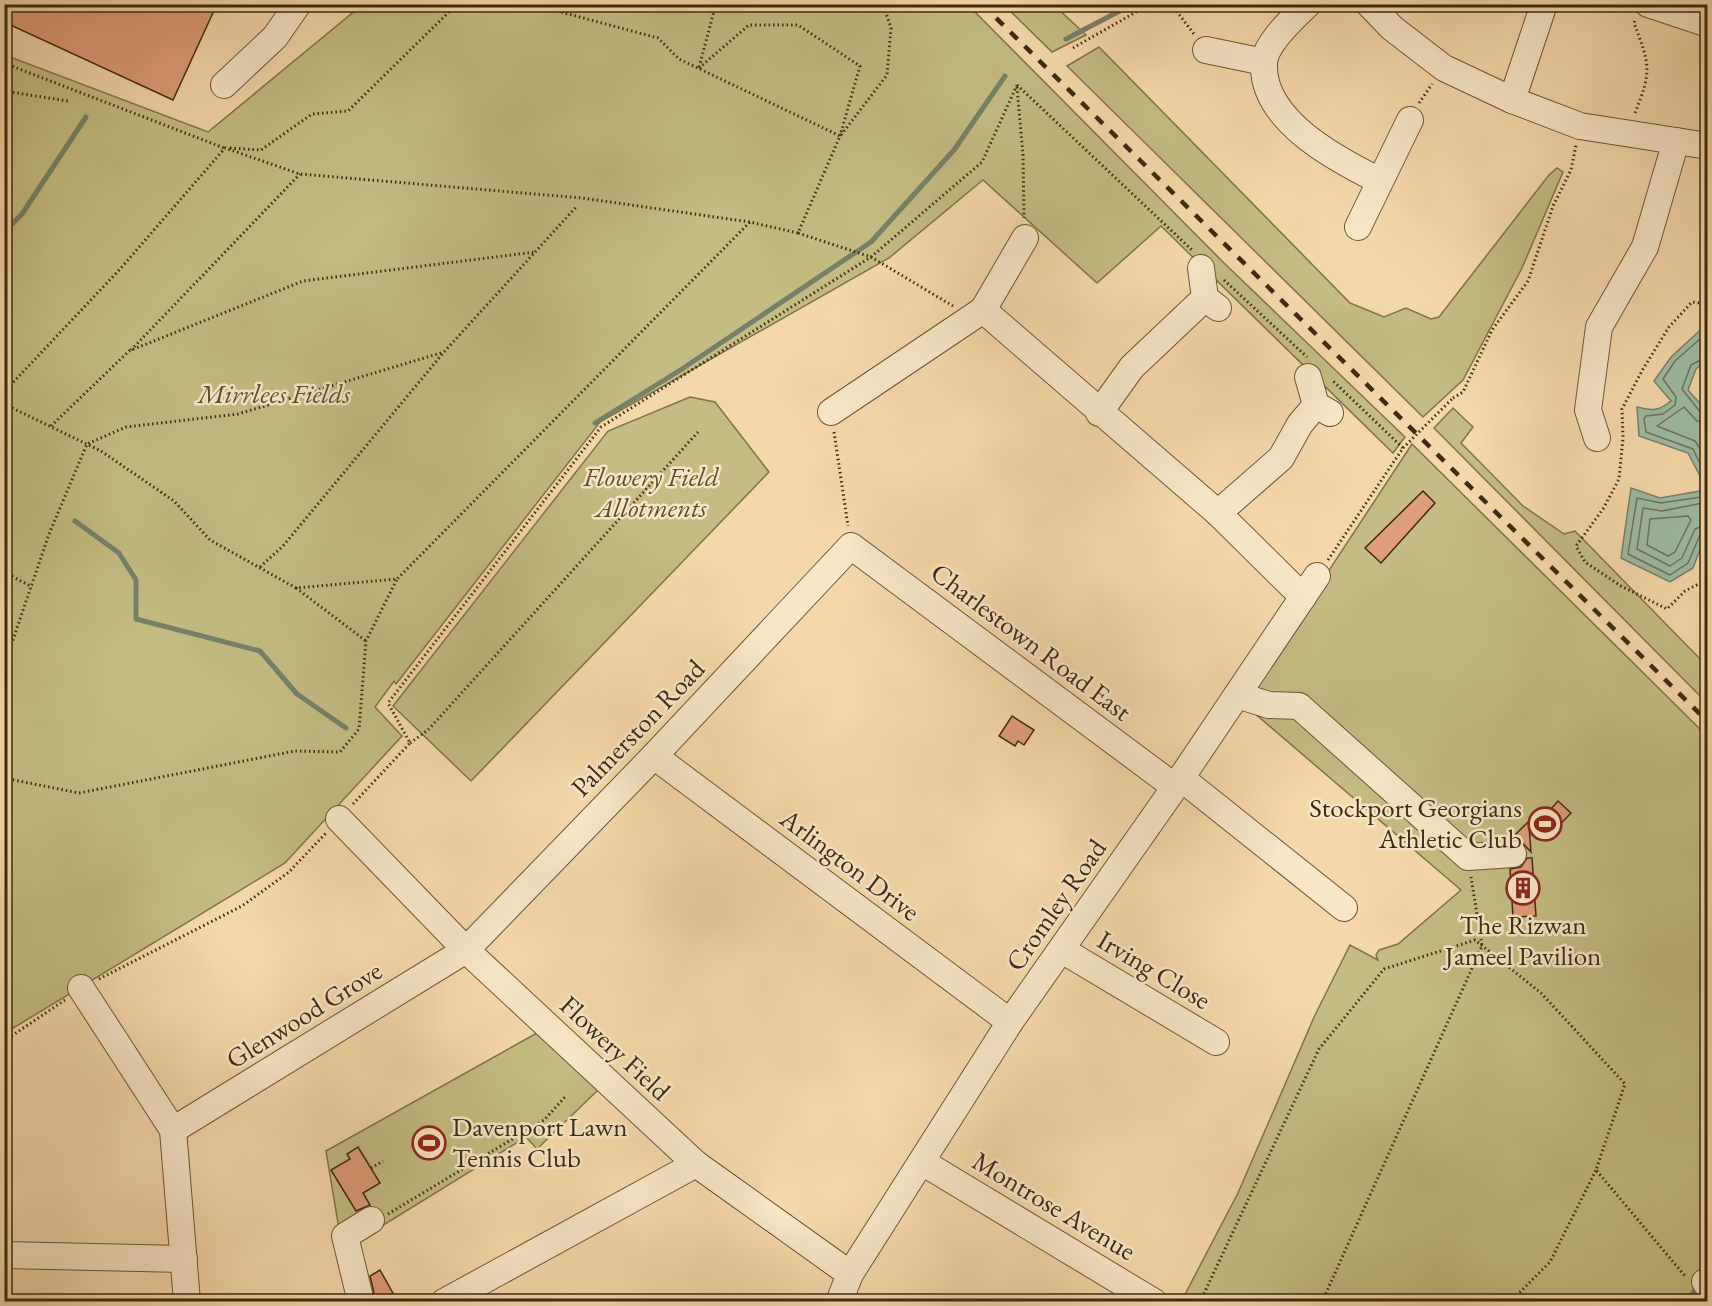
<svg xmlns="http://www.w3.org/2000/svg" width="1712" height="1306" font-family="'EB Garamond',serif">
<style>
.green{fill:#c4bc82;stroke:#81734a;stroke-width:1.5}
.water{fill:#9dbba4;stroke:#778169;stroke-width:1.5}
.lines{fill:none;stroke-linecap:round;stroke-linejoin:round}
.shore{stroke:#6e725a;stroke-width:1.5}
.stream{stroke:#778169;stroke-width:5}
.building{fill:#df9d78;stroke:#3e2a11;stroke-width:1.5}
.minor-casing{stroke:#6c5637;stroke-width:28}
.path{stroke:#3e2a11;stroke-width:3;stroke-dasharray:1.5 3;stroke-linecap:butt}
.minor{stroke:#f8e6c7;stroke-width:26}
.rail{stroke:#3e2a11;stroke-width:4.5;stroke-dasharray:10 10;stroke-linecap:butt}
.path-bridge{stroke:#3e2a11;stroke-width:3;stroke-dasharray:1.5 3;stroke-linecap:butt}
.labels{text-anchor:middle;stroke-width:5;stroke-linejoin:round;paint-order:stroke}
.park-label{font-size:27px;font-style:italic;fill:#604e2d;stroke:#f8e6c7}
.street-label{font-size:27px;fill:#3e2a11;stroke:#f8e6c7}
.poi-label{font-size:27px;fill:#3e2a11;stroke:#f8e6c7;text-anchor:end}
</style>
<rect width="100%" height="100%" fill="#f5d8a9"/>
<filter id="stains"><feTurbulence type="fractalNoise" baseFrequency=".00333" numOctaves="4"/><feColorMatrix values="0 0 0 0 .2 0 0 0 0 .09 0 0 0 0 .02 0 0 0 .5 -.17"/></filter>
<radialGradient id="worn" r=".72"><stop offset=".6" stop-color="#630" stop-opacity="0"/><stop offset="1" stop-color="#630" stop-opacity=".3"/></radialGradient>
<g class="green">
<polygon points="362,5 968,5 1224,263 1405,437 1393,453 1161,226 1097,283 983,180 889,258 600,422 396,684 394,681 375,707 402,736 285,863 5,1033 5,55 208,132"/>
<polygon points="1004,5 1054,5 1086,35 1052,52"/>
<polygon points="1099,47 1350,303 1384,317 1406,308 1431,319 1439,317 1549,175 1557,168 1563,172 1522,268 1463,380 1423,417 1067,66"/>
<polygon points="690,397 715,402 769,472 471,781 393,706 608,431"/>
<polygon points="1453,408 1473,427 1461,443 1523,506 1564,534 1575,531 1707,666 1707,703 1434,428"/>
<polygon points="1412,444 1707,736 1707,1270 1689,1301 1181,1302 1238,1193 1315,1015 1350,945 1378,960 1376,955 1379,950 1398,944 1461,890 1246,706 1253,686"/>
<polygon points="537,1033 598,1090 537,1149 526,1137 377,1229 339,1229 326,1151"/>
</g>
<path class="water" d="M1707 324V360L1696 369 1688 390 1707 411V531L1693 568 1670 582 1621 558 1631 488 1660 498 1700 491V476L1688 453 1639 436 1637 407C1652 411 1659 411 1671 401L1654 381 1671 357Z"/>
<g class="lines">
<g class="shore">
<polyline points="1708,332 1675,361 1663,379 1676,397 1675,405 1663,414 1646,416 1644,419 1646,432 1693,449 1705,474 1706,492 1701,497 1661,503 1637,498 1628,554 1670,575 1688,563 1700,535 1708,531"/>
<polyline points="1708,356 1691,365 1682,389 1701,413 1708,416"/>
<polyline points="1708,423 1697,421 1684,407 1657,426 1695,441 1708,461"/>
<polyline points="1708,502 1662,511 1643,508 1637,549 1670,566 1682,558 1695,529 1708,524"/>
<polygon points="1688,516 1691,520 1675,552 1668,556 1647,545 1650,519"/>
</g>
<g class="stream">
<polyline points="1066,39 1133,4"/>
<polyline points="4,232 22,214 86,117"/>
<polyline points="595,423 682,369 871,242 954,150 1005,76"/>
<polyline points="75,521 119,553 136,580 136,619 260,651 297,694 346,728"/>
<polyline points="1687,1302 1698,1285"/>
</g>
</g>
<g class="building">
<polygon points="4,4 217,4 173,100 4,22"/>
<polygon points="1423,491 1435,503 1381,563 1365,548"/>
<polygon points="1012,716 1034,730 1024,745 1018,741 1015,746 999,736"/>
<polygon points="1558,801 1571,813 1545,840 1529,826 1531,852 1515,835 1537,813 1543,818"/>
<polygon points="1527,858 1532,858 1536,916 1513,917 1510,869 1521,867"/>
<polygon points="358,1147 380,1183 363,1193 370,1205 356,1211 331,1170 350,1159 347,1154"/>
<polygon points="380,1270 394,1295 376,1302 370,1276"/>
</g>
<g class="lines">
<defs>
<g id="minor">
<path d="M1308 4C1294 17 1265 44 1264 63 1261 120 1336 159 1378 180"/>
<polyline points="1369,4 1392,28 1444,68 1512,100 1580,126 1708,146"/>
<polyline points="1648,4 1708,24"/>
<polyline points="1206,50 1264,62"/>
<polyline points="224,85 275,37 298,4"/>
<polyline points="1512,100 1544,4"/>
<polyline points="1358,227 1410,120"/>
<polyline points="1201,268 1205,298 1218,308"/>
<polyline points="983,310 1025,238"/>
<polyline points="1308,377 1316,405 1330,413"/>
<polyline points="831,412 983,310 1218,513 1303,597"/>
<polyline points="1099,413 1132,367 1205,298"/>
<polyline points="1597,438 1588,410 1599,327 1645,247 1676,141"/>
<polyline points="1218,513 1281,458 1300,424 1316,405"/>
<polyline points="1237,695 1269,705 1299,706 1468,857 1513,854"/>
<polyline points="654,756 1010,1022"/>
<polyline points="1181,778 1344,908"/>
<polyline points="339,819 466,950 696,1164 850,1274 839,1302"/>
<polyline points="1062,950 1216,1042"/>
<polyline points="81,988 173,1130 187,1302"/>
<polyline points="173,1130 466,950 654,756 851,546 1175,787"/>
<polyline points="922,1162 1154,1302"/>
<polyline points="4,1255 184,1259"/>
<polyline points="850,1274 1010,1022 1175,787 1317,576"/>
<polyline points="1705,1282 1708,1286"/>
<polyline points="361,1302 345,1236 371,1220"/>
<polyline points="444,1302 696,1164"/>
</g>
</defs>
<use href="#minor" class="minor-casing"/>
<g class="path">
<polyline points="531,4 658,38 679,59 840,136 798,233 871,257 982,162 1017,85"/>
<polyline points="1171,4 1194,34"/>
<polyline points="1073,48 1150,4"/>
<polyline points="4,63 224,148"/>
<polyline points="699,67 716,4"/>
<polyline points="699,68 749,25 798,25 860,66 840,136"/>
<polyline points="1017,85 1193,251"/>
<polyline points="1017,87 1023,155 1024,218"/>
<polyline points="4,91 68,101"/>
<polyline points="1419,103 1432,84"/>
<path d="M1635 113C1652 71 1650 65 1634 23L1635 20"/>
<polyline points="841,135 887,75 891,28 883,4"/>
<polyline points="230,148 261,150 312,114 348,111 457,4"/>
<polyline points="1224,280 1307,357"/>
<polyline points="1708,304 1692,302 1669,327 1643,369 1622,409 1623,438 1619,479 1603,509 1576,546 1585,562 1621,586 1667,609 1685,591 1708,579"/>
<polyline points="131,350 300,174"/>
<polyline points="4,392 121,268 225,148 300,174 582,198 750,222 798,233"/>
<polyline points="1453,398 1463,392 1492,330 1528,281 1553,206 1571,170 1576,145"/>
<polyline points="4,404 101,451 174,501 210,540 296,588 397,579 750,222"/>
<polyline points="51,426 129,351 303,281 535,252"/>
<polyline points="834,432 848,526"/>
<polyline points="1328,560 1403,448 1332,380"/>
<polyline points="260,567 283,546 444,352 577,206"/>
<polyline points="4,572 32,587"/>
<polyline points="296,588 366,641"/>
<polyline points="4,666 49,534 87,444 126,427 238,414 444,352"/>
<polyline points="410,743 428,730 698,432"/>
<polyline points="4,778 79,793 295,751 340,752 359,729 366,641 397,579"/>
<polyline points="353,804 410,743 388,703 601,427 871,257 953,306"/>
<polyline points="99,979 242,906 289,872 326,833"/>
<polyline points="4,1041 65,1000"/>
<polyline points="371,1168 383,1161"/>
<polyline points="388,1214 544,1120 566,1096"/>
<polyline points="1200,1302 1319,1049 1384,969 1475,940 1541,993 1625,1084 1596,1170 1685,1276"/>
<polyline points="1301,1302 1323,1299"/>
<polyline points="1322,1302 1482,946 1471,877"/>
<polyline points="1510,1302 1550,1262 1596,1170"/>
</g>
<use href="#minor" class="minor"/>
<polyline class="rail" points="982,4 1708,722"/>
<polyline class="path-bridge" points="1403,448 1453,398"/>
</g>
<defs>
<symbol id="stadium-ring" viewBox="-11 -11 22 22"><circle r="9.5" fill="#f8e6c7" stroke="#8f2418" stroke-width="1.5"/><path d="M0-5a6.5 5 0 1 0 0 10a6.5 5 0 1 0 0-10ZM-3.5-1.8h7v3.6h-7Z" fill="#8f2418"/></symbol>
<symbol id="building-ring" viewBox="-11 -11 22 22"><circle r="9.5" fill="#f8e6c7" stroke="#8f2418" stroke-width="1.5"/><path d="M-4-6H4V6H1V3H-1V6H-4ZM-2.5-4.3h1.7v1.8h-1.7ZM.8-4.3h1.7v1.8H.8ZM-2.5-1h1.7V.8h-1.7ZM.8-1h1.7V.8H.8Z" fill="#8f2418"/></symbol>
</defs>
<g fill-rule="evenodd">
<use href="#stadium-ring" x="1526" y="805" width="38" height="38"/>
<use href="#building-ring" x="1504" y="869" width="38" height="38"/>
<use href="#stadium-ring" x="410" y="1124" width="38" height="38"/>
</g>
<g class="labels">
<g class="park-label">
<text x="274" y="403">Mirrlees Fields</text>
<text x="651" y="486">Flowery Field<tspan x="651" dy="31">Allotments</tspan></text>
</g>
<g class="street-label">
<text transform="translate(1031 642) rotate(37)" y="9">Charlestown Road East</text>
<text transform="translate(638 728) rotate(-46)" y="9">Palmerston Road</text>
<text transform="translate(850 865) rotate(37)" y="9">Arlington Drive</text>
<text transform="translate(1056 905) rotate(-55)" y="9">Cromley Road</text>
<text transform="translate(1154 970) rotate(31)" y="9">Irving Close</text>
<text transform="translate(304 1015) rotate(-32)" y="9">Glenwood Grove</text>
<text transform="translate(615 1048) rotate(43)" y="9">Flowery Field</text>
<text transform="translate(1054 1206) rotate(31)" y="9">Montrose Avenue</text>
</g>
<g class="poi-label">
<text x="1522" y="817">Stockport Georgians<tspan x="1522" dy="31">Athletic Club</tspan></text>
<text x="1523" y="934" text-anchor="middle">The Rizwan<tspan x="1523" dy="31">Jameel Pavilion</tspan></text>
<text x="452" y="1136" text-anchor="start">Davenport Lawn<tspan x="452" dy="31">Tennis Club</tspan></text>
</g>
</g>
<rect width="1712" height="1306" fill="none" stroke="#f5d8a9" stroke-width="24"/>
<rect x="6" y="6" width="1700" height="1294" fill="none" stroke="#3e2a11" stroke-width="3"/>
<rect x="12" y="12" width="1688" height="1282" fill="none" stroke="#3e2a11" stroke-width="1.5"/>
<rect width="100%" height="100%" filter="url(#stains)"/>
<rect width="100%" height="100%" fill="url(#worn)"/>
</svg>
